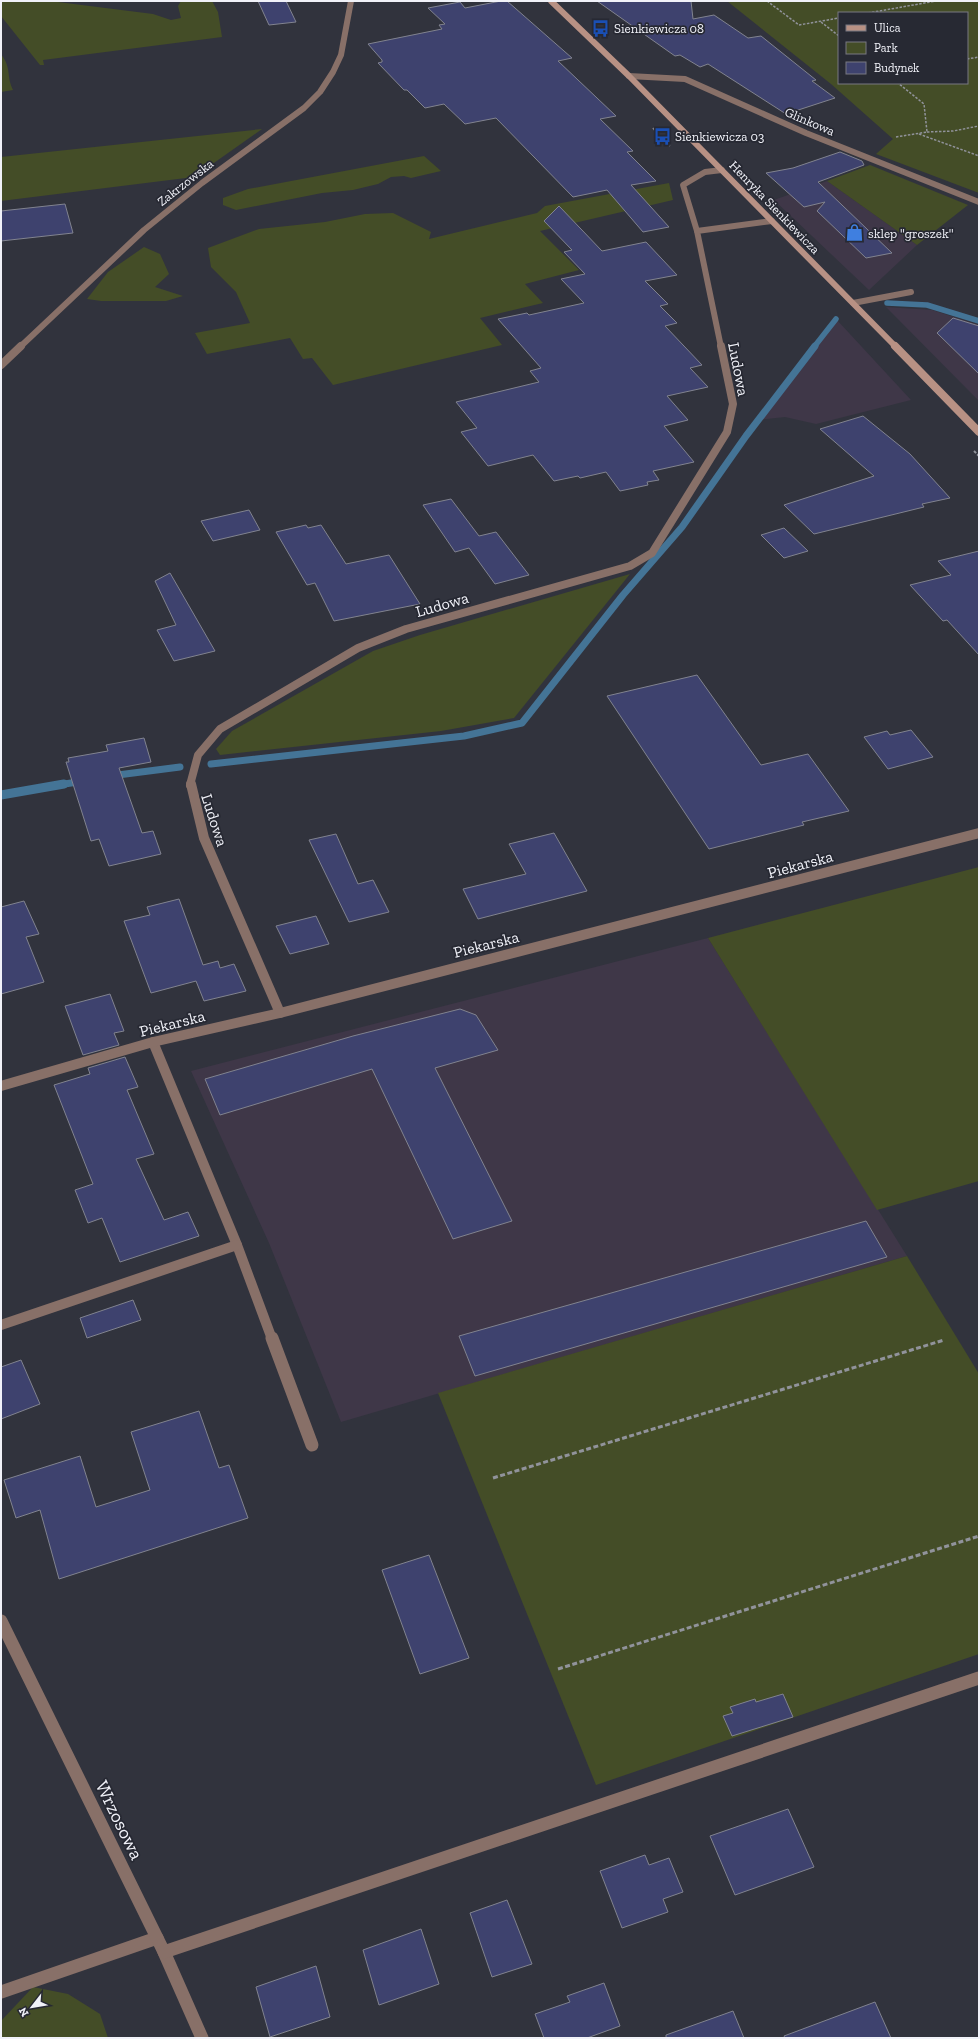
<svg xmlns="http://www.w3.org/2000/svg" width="980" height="2039" font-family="'Zilla Slab',serif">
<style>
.commercial{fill:#3f3748}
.green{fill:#444d27;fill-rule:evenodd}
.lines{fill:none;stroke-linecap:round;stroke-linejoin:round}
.stream-far2{stroke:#447496;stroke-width:5.5}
.stream-far1{stroke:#447496;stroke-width:7}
.stream{stroke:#447496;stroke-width:9}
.building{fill:#3e426e;stroke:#81838f}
.path-far2{stroke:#91939b;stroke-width:1.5;stroke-dasharray:2.5 1.5;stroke-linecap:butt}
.path-far1{stroke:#91939b;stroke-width:2;stroke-dasharray:3 1.5;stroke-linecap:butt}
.path{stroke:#91939b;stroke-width:3;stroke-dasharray:5 2.5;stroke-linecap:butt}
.lane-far2{stroke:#887068;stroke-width:6}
.lane-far1{stroke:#887068;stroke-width:10}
.lane{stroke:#887068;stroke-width:13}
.street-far3{stroke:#887068;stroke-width:6}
.street-far2{stroke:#887068;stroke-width:8}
.street-far1{stroke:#887068;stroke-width:10}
.street{stroke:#887068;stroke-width:13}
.secondary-far1{stroke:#b89184;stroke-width:6}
.secondary{stroke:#b89184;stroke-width:8}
.labels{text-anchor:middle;stroke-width:3.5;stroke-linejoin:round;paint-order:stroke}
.far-poi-label{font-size:13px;fill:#f1f2f9;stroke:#272933;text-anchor:start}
.far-street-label{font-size:13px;fill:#f1f2f9;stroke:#272933}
.street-label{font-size:16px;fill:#f1f2f9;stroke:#272933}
.near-street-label{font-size:19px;fill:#f1f2f9;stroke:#272933}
</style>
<rect width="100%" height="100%" fill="#31333d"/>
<g class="commercial">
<polygon points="827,181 917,245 869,290 774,200"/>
<polygon points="886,307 932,310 979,325 979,401"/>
<polygon points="837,320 911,400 816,424 785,417 758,420"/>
<polygon points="708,938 907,1256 341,1422 269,1243 191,1071"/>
</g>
<g class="green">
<polygon points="1,1 50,1 153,14 171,20 181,18 178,6 181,1 212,1 218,12 222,37 43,60 44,65 40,65 1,16"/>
<path d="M727 1H979V193L876 154 893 139 831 84ZM839 13H967V83H839Z"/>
<path d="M1 54C12 69 6 75 13 90L1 92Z"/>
<polygon points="262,129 194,177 1,201 1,157"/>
<polygon points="424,156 441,171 411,178 404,176 391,177 378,184 353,190 322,193 236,210 223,205 223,198 248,189"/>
<polygon points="870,165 968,205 917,245 827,181"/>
<polygon points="669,183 673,200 540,231 579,270 525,284 543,303 480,318 502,345 333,385 312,358 303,359 290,338 207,354 195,333 250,323 236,292 211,267 208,248 259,229 325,222 365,214 393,213 431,232 429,239 537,213 545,206"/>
<polygon points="144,247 160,254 169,274 155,287 183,296 166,301 101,301 87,299 108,272"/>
<polygon points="630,574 514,718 441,731 220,755 216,749 232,731 373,651 420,635"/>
<polygon points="979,867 979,1181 877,1210 708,938"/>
<polygon points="907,1256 979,1374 979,1654 596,1785 438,1393"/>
<polygon points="33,1987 68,1994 100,2014 108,2038 1,2038 1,2021"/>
</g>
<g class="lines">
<g class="stream-far2">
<polyline points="887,303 927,305 979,321"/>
<polyline points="814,347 836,319"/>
</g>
<g class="stream-far1">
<polyline points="211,764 464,736 522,723 623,595 682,527 746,436 815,346"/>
<polyline points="110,776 180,767"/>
<polyline points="58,785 84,781"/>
</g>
<polyline class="stream" points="1,795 64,784"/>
</g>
<g class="building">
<polygon points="258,1 286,1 296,22 269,25"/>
<polygon points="501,1 507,1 572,58 558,61 616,116 600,119 633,151 627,152 656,181 631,185 669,227 643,232 607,190 573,197 496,118 465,124 444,104 425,108 407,90 404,90 378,63 382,62 382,60 368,44 442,29 439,25 445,24 428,8 460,2 465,8"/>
<polygon points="597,1 691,1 693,19 714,15 748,38 761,36 816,80 812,81 835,98 786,114 708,64 700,67 680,55 675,56"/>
<polygon points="840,152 862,161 864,165 818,182 892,253 866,258 817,211 825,202 804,207 766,173 793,168"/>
<polygon points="65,204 73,233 1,241 1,211"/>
<polygon points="559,206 602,251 646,242 677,275 645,281 668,304 660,306 677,323 665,326 702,365 690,368 708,387 667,396 688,420 664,426 694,462 653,471 659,480 647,482 648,485 620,491 606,472 580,478 578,476 554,481 533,455 488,466 461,432 477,428 456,402 539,382 530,371 541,368 498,319 527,313 529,315 584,303 561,279 585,274 564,252 572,250 544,221"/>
<polygon points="953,318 979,326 979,374 937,333"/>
<polygon points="863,416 910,454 950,498 922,504 924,507 814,534 784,505 874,476 820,429"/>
<polygon points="451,499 479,536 496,532 529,575 495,584 469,548 455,552 423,505"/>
<polygon points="249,510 260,530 213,541 201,521"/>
<polygon points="306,525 308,528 321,525 346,564 389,555 420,604 334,621 315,583 307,585 276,532"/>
<polygon points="784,528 808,551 784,558 761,535"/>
<polygon points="979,551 979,655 947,620 943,621 910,585 951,575 938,561"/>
<polygon points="170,573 215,651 174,661 157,630 176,625 155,581"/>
<polygon points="697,675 761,765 808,754 849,811 802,822 804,825 709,849 607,696"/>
<polygon points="911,730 933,757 888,769 864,737 887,731 890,735"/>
<polygon points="144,738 151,762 119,768 142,833 153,831 161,854 109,866 99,839 91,841 66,762 69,762 68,758 108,751 106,745"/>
<polygon points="554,833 587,891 478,919 463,889 526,874 509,844"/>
<polygon points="336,834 358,884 373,880 389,912 349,922 309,840"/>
<polygon points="179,899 203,965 218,961 220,968 234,964 246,991 204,1001 196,981 151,993 124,921 150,915 147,907"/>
<polygon points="24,901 39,934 26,937 44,982 1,994 1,907"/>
<polygon points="316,916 329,944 290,954 276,926"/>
<polygon points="110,994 124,1031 114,1033 119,1045 83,1055 65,1006"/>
<polygon points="460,1009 476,1015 498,1050 435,1068 512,1221 453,1239 372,1069 220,1115 205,1079 353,1036"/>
<polygon points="125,1057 138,1087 127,1090 154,1154 136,1159 164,1220 188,1212 199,1236 120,1262 102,1218 88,1223 75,1190 93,1184 54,1085 90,1074 88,1068"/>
<polygon points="866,1221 887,1257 475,1376 459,1336"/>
<polygon points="133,1300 141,1320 87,1338 80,1318"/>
<polygon points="21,1360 40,1404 1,1419 1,1367"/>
<polygon points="199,1411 219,1468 229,1465 248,1518 59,1579 40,1510 16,1518 4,1480 80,1456 96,1507 150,1490 131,1432"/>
<polygon points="429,1555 469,1658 420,1674 382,1570"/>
<polygon points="783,1694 793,1717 732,1736 723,1716 733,1713 730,1707 755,1699 756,1702"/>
<polygon points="788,1809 814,1867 735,1895 710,1836"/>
<polygon points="645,1855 649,1865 669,1858 683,1892 663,1899 668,1912 622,1928 600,1871"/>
<polygon points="507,1900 532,1964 492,1977 470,1913"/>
<polygon points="421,1929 439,1984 379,2005 363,1950"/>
<polygon points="316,1966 330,2017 270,2037 256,1987"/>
<polygon points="604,1983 620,2026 587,2038 544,2038 535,2014 570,2002 567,1996"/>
<polygon points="875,2002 891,2038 785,2038 784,2036"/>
<polygon points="733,2011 744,2038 666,2038 666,2035"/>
</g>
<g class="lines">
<g class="path-far2">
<polyline points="767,1 799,25 839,18"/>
<polyline points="868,13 936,1"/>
<polyline points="821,22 839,36"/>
<polyline points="967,59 979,57"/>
<polyline points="653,128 664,143 670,146"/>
<polyline points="927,132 953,131 979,126"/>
<polyline points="919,134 979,156"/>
<polyline points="896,137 927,132 924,104 898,83"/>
</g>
<polyline class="path-far1" points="974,451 979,456"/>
<g class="path">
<polyline points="493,1478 944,1340"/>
<polyline points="558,1669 979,1536"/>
</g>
<polyline class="lane-far2" points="853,303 911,292"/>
<polyline class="lane-far1" points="153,1042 237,1245 272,1339"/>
<g class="lane">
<polyline points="272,1338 312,1445"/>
<polyline points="1,1992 157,1938"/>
</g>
<g class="street-far3">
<polyline points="629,76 685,79 806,133 979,202"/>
<polyline points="697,231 683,185 705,172 722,170"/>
<polyline points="20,347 144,230 202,183 304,108 320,92 333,72 341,55 351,1"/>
<polyline points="721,347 697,231 772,221"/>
</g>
<g class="street-far2">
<polyline points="1,365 21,346"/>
<polyline points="190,785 198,755 220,729 358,648 406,629 630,566 652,553 727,432 733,404 721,346"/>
</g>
<g class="street-far1">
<polyline points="191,784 204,838 280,1013"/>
<polyline points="1,1086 153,1042 280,1013 979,833"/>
<polyline points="1,1325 237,1245"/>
</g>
<g class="street">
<polyline points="1,1621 164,1952 202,2038"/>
<polyline points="164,1952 979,1678"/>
</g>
<polyline class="secondary-far1" points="551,1 629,76 896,347"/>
<polyline class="secondary" points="895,346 979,432"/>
</g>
<defs>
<symbol id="bus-bare" viewBox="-9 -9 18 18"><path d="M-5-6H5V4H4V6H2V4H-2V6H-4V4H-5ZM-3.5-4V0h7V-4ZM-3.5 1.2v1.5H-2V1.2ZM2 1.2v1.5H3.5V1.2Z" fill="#1a4fb4" stroke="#272933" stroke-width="2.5" paint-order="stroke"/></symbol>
<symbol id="shop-bare" viewBox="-9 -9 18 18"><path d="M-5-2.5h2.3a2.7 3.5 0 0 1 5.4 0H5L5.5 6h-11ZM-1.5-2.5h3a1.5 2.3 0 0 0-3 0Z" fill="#3f7fe0" stroke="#272933" stroke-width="2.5" paint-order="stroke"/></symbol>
</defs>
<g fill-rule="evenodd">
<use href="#bus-bare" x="588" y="16" width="25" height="25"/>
<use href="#bus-bare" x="650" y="124" width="25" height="25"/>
<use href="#shop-bare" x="842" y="220" width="25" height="25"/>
</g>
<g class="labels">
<g class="far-poi-label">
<text x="614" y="33">Sienkiewicza 08</text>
<text x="675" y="141">Sienkiewicza 03</text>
<text x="868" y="238">sklep "groszek"</text>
</g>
<g class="far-street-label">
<text transform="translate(810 121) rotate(23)" y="5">Glinkowa</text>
<text transform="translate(185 182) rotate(-38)" y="5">Zakrzowska</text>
<text transform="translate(775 207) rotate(46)" y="5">Henryka Sienkiewicza</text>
</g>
<g class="street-label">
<text transform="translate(739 369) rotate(79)" y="6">Ludowa</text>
<text transform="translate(442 604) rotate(-16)" y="6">Ludowa</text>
<text transform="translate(215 820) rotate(72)" y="6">Ludowa</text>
<text transform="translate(800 864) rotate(-15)" y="6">Piekarska</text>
<text transform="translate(486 944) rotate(-14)" y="6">Piekarska</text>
<text transform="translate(172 1023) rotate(-14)" y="6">Piekarska</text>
</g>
<g class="near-street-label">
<text transform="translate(120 1820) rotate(64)" y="7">Wrzosowa</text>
</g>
</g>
<rect width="980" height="2039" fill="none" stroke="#f1f2f9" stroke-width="4"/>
<rect x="838" y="12" width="130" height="72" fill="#272933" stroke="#787982"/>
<rect x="846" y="25" width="20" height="6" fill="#b89184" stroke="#787982"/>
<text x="874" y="32" font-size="12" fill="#f1f2f9">Ulica</text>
<rect x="846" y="42" width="20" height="12" fill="#444d27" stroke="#787982"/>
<text x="874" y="52" font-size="12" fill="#f1f2f9">Park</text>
<rect x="846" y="62" width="20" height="12" fill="#3e426e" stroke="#787982"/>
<text x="874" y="72" font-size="12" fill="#f1f2f9">Budynek</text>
<g transform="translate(32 2007) rotate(239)" stroke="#272933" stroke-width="3" paint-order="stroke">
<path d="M0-3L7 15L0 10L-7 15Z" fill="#f1f2f9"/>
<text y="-6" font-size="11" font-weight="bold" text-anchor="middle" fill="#f1f2f9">N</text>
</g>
</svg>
